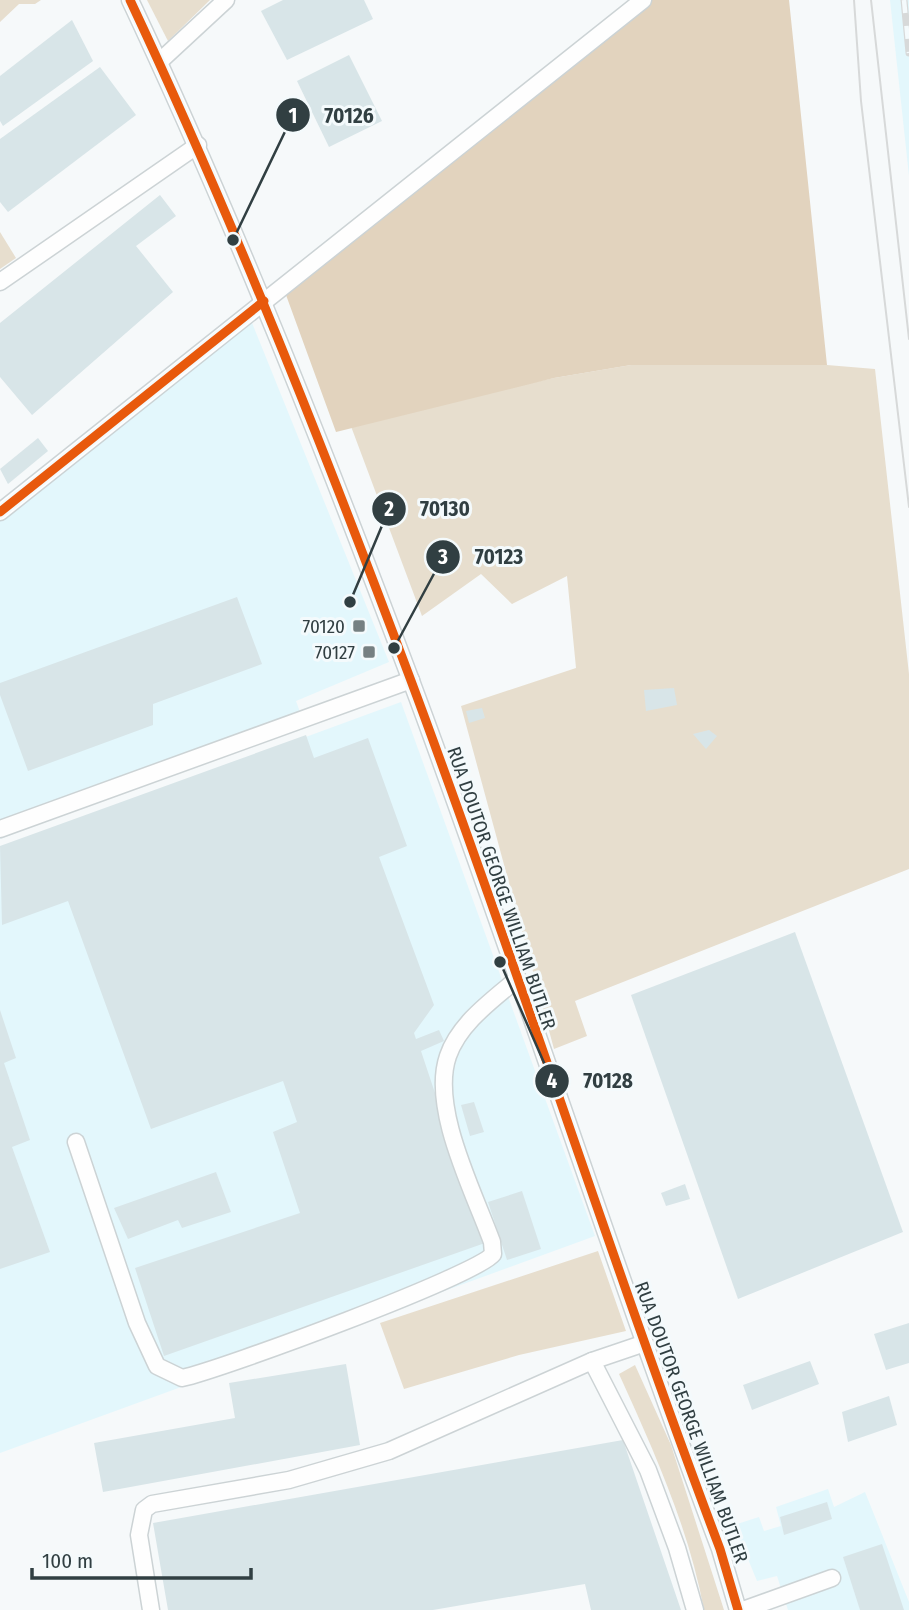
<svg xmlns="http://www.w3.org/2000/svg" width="909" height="1610" font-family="'Fira Sans Condensed',sans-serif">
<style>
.built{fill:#e3f7fc}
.green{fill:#e7dece}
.forest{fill:#e2d3be}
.building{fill:#d8e5e8}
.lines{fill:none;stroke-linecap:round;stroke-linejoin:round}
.minor-casing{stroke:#ccd3d5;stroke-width:19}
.minor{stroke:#fefefe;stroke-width:16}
.tram{stroke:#d7d9d9;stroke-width:2}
.rail-casing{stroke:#d7d9d9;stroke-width:7}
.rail{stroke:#f4fafc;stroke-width:4.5;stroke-dasharray:13;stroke-linecap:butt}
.cycleway-casing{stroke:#f4fafc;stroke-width:13}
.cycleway{stroke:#e8590c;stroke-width:9}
.poi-dot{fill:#768082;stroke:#f4fafc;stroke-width:2.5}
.labels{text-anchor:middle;stroke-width:6;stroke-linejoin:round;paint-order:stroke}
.poi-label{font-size:19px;fill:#313f42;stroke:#f4fafc;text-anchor:end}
.street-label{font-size:19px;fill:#313f42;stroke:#f4fafc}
.leader{fill:none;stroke:#313f42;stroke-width:2.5}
.callout-dot{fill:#313f42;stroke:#f4fafc;stroke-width:2.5}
.mark-label{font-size:21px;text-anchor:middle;font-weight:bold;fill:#fff}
.callout-label{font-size:21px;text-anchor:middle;font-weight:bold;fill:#313f42;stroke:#f4fafc;stroke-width:6;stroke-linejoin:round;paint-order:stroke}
</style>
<rect width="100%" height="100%" fill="#f6f9fa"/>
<g class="built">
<polygon points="890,0 909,0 909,176"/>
<polygon points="248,313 389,662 296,701 305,726 0,839 0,516"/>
<polygon points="401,702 595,1236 0,1453 0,849"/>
<polygon points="828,1489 834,1507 865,1492 909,1602 909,1610 788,1610 777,1576 757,1581 734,1525 759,1517 764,1531 781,1526 776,1507"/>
</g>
<g class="green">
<polygon points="0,0 41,0 35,4 19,4 0,22"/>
<polygon points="147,0 210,0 168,41"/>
<polygon points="0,232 16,258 0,269"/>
<polygon points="631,365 827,365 875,369 909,674 909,869 575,1001 587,1036 554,1049 461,706 576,668 567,576 512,604 481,574 422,616 349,421 554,378"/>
<polygon points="598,1251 626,1331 519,1355 404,1389 380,1323"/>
<path d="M635 1365 671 1445 724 1610H704C689 1528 653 1449 619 1374Z"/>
</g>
<polygon class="forest" points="637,0 789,0 827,365 631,365 554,378 336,432 286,295"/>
<g class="building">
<polygon points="283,0 364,0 373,19 287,60 261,11"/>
<polygon points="72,20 93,61 3,126 0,121 0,76"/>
<polygon points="349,55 382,121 329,147 297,81"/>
<polygon points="100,67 136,115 8,212 0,202 0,139"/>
<polygon points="160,195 176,216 136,246 173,292 32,415 0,377 0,323"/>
<polygon points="38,438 48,451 8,484 0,469"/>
<polygon points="237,597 262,664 153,704 153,725 28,771 0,695 0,683"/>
<polygon points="674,688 677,705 646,711 644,690"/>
<polygon points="482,708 485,718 469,723 466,711"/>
<polygon points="709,730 717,736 706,749 693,734"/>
<polygon points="306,735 314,758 368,738 407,846 379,857 434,1005 414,1033 416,1039 439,1030 444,1041 421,1051 485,1243 164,1356 135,1268 300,1213 273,1132 297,1122 283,1081 151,1129 68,901 2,925 0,846"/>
<polygon points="795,932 903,1232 738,1299 631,995"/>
<polygon points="0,1010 16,1058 4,1063 30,1140 12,1147 50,1252 0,1269"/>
<polygon points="474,1102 484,1132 470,1136 461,1105"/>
<polygon points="216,1172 231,1212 182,1228 178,1220 128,1239 114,1208"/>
<polygon points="685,1184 690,1199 666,1206 661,1193"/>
<polygon points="522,1191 541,1249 507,1260 488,1202"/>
<polygon points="909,1323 909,1363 886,1370 874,1334"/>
<polygon points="810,1361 819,1384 752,1410 743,1385"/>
<polygon points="346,1364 360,1445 103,1492 94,1443 235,1418 229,1383"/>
<polygon points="889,1396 897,1425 848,1442 842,1412"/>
<polygon points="623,1440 681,1610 591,1610 585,1584 433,1610 168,1610 153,1523"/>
<polygon points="827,1502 832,1519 784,1535 780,1517"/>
<polygon points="882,1544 904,1610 860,1610 843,1557"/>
</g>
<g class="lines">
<defs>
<g id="minor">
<path d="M130 0C234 221 324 449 410 678 518 966 611 1261 720 1549L738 1610"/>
<polyline points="159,62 226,0"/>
<polyline points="0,282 198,145"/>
<polyline points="0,512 643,0"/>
<polyline points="0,829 411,680"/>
<path d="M76 1142 137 1323 157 1366 182 1378C220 1370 478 1275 493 1254L492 1242C474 1192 430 1108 448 1056 459 1024 491 1001 516 980"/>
<polyline points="592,1361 645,1343"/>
<polyline points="151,1610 139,1535 144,1510 152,1504 289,1480 389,1451 592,1361 648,1470 677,1548 695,1610"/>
<polyline points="743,1610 832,1578"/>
</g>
</defs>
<use href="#minor" class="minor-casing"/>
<use href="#minor" class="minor"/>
<g class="tram">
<polyline points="854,0 861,101 909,507"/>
<polyline points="871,0 909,339"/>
</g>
<defs>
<polyline id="rail" points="904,0 909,53"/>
</defs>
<use href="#rail" class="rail-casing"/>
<use href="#rail" class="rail"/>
<defs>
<g id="cycleway">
<path d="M130 0C234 221 324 449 410 678 518 966 611 1261 720 1549L738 1610"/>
<polyline points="0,512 264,301"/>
</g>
</defs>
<use href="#cycleway" class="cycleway-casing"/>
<use href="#cycleway" class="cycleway"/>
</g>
<g class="poi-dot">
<rect x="352" y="619" width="14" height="14" rx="3.5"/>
<rect x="362" y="645" width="14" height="14" rx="3.5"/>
</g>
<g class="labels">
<g class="poi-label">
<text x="345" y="633">70120</text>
<text x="355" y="659">70127</text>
</g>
<g class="street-label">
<text transform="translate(502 888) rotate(71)" y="7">RUA DOUTOR GEORGE WILLIAM BUTLER</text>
<text transform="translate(692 1422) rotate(70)" y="7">RUA DOUTOR GEORGE WILLIAM BUTLER</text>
</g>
</g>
<path class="leader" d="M233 240L293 115M350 602L389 509M394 648L443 557M500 962L552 1081"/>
<g class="callout-dot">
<circle cx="233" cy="240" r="7"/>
<circle cx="350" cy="602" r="7"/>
<circle cx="394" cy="648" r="7"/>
<circle cx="500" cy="962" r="7"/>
<circle cx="293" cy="115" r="18"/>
<circle cx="389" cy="509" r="18"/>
<circle cx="443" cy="557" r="18"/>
<circle cx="552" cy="1081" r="18"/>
</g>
<g class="mark-label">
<text x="293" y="123">1</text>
<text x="389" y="516">2</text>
<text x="443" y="564">3</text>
<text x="552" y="1088">4</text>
</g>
<g class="callout-label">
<text x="349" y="123">70126</text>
<text x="445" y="516">70130</text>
<text x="499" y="564">70123</text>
<text x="608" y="1088">70128</text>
</g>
<path d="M32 1568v10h219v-10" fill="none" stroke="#313f42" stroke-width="3.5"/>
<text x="42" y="1568" font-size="21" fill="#313f42" stroke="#f4fafc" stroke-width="5" paint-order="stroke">100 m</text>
</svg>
